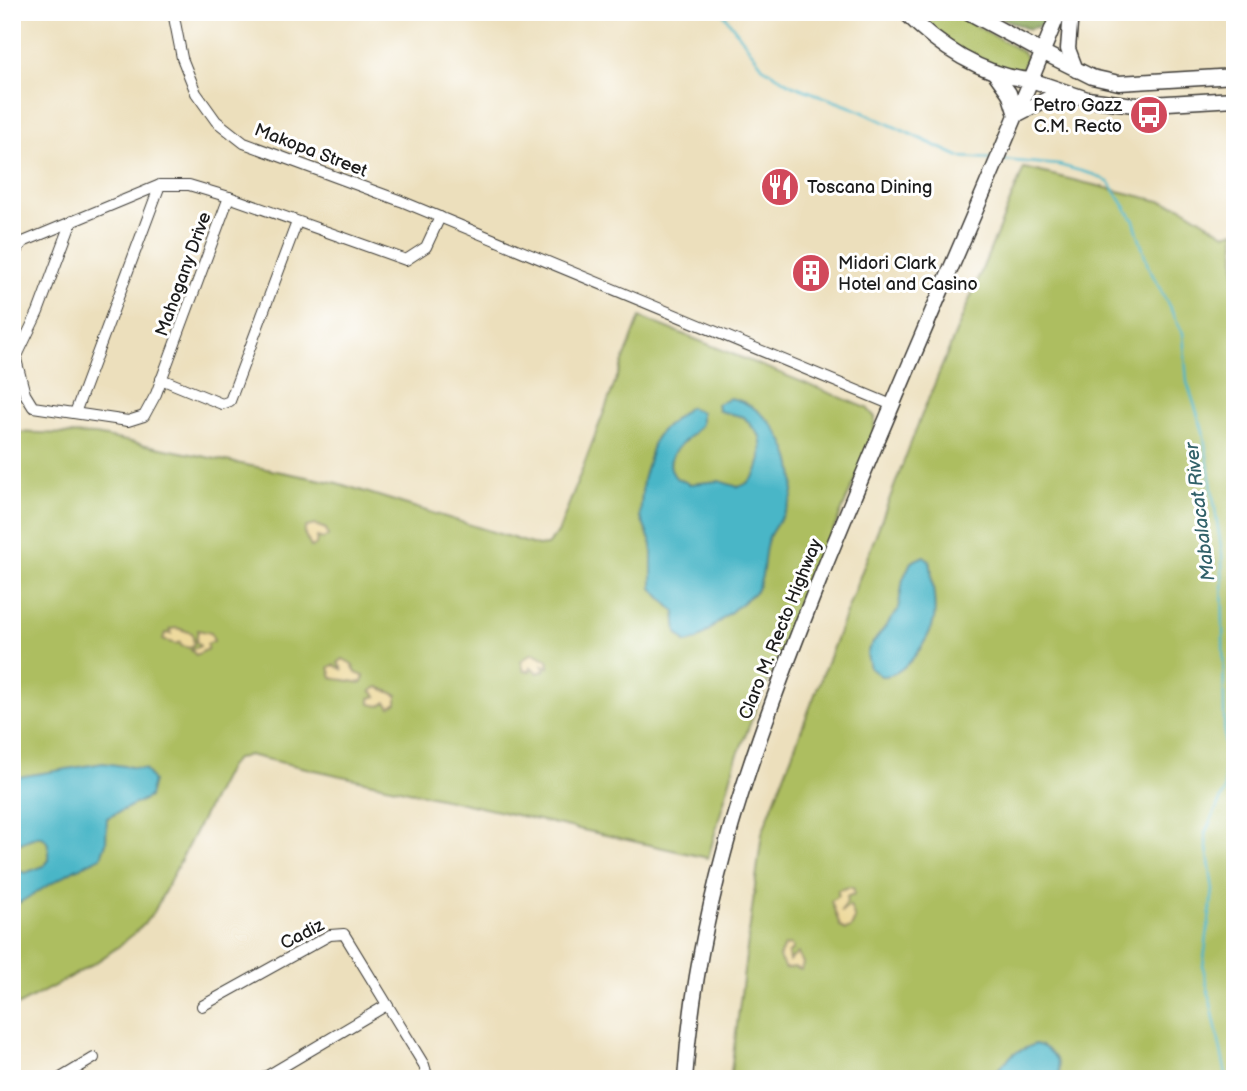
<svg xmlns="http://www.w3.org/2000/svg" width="1247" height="1091" font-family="'Balsamiq Sans',sans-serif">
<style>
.green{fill:#adbe61;stroke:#646d3e;stroke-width:2}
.forest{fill:#8aa557;stroke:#53603a;stroke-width:2}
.sand{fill:#eeda9e;stroke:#857b5d;stroke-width:2}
.water{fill:#4ab6c7;stroke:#336972;stroke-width:2}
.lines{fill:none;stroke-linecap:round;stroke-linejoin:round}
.stream{stroke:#4ab6c7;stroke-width:2.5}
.street-casing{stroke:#3b3934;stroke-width:12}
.secondary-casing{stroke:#3b3934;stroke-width:17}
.primary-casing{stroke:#3b3934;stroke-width:17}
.street{stroke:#fff;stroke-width:10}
.secondary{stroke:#fff;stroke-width:14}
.primary{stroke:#fff;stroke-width:14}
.labels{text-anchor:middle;stroke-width:6;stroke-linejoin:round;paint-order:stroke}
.poi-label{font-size:18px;fill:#1c1c1c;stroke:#fff;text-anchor:start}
.street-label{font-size:18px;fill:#1c1c1c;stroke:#fff}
.water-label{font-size:19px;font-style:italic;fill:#316169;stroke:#fff}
</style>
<rect width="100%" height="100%" fill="#fff"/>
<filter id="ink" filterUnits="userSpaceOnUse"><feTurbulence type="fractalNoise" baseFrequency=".0143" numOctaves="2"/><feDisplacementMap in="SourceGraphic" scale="14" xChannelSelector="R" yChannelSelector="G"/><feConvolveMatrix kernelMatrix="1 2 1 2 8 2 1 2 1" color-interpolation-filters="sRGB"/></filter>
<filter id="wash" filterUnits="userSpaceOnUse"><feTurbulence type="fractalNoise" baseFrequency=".00686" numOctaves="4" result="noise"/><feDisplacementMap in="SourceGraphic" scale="28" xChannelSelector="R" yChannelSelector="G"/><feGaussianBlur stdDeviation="1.57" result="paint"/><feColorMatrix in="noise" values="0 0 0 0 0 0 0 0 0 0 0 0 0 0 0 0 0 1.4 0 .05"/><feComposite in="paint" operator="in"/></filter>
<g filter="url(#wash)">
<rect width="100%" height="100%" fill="#ecdfbc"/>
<g class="green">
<polygon points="911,12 951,12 1023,52 1026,57 1023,68 1014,71 958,50"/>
<polygon points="1024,168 1180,206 1225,234 1235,231 1235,1079 730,1079 762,833 920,419"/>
<path d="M640 317 867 408 875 417 874 436 756 709 735 762 708 858 248 755 236 759 229 766 154 912C119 957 61 981 12 1009V432L96 435 337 483 538 546 547 545 558 533Z"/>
</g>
<polygon class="forest" points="987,12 1048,12 1040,26 1028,29"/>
<g class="sand">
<polygon points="315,525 326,529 328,536 323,539 317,537 316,545 311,547 304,533 306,527"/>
<polygon points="177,628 192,633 194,644 190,648 181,646 180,642 176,644 163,640 165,633 171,634 170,629"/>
<polygon points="198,630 211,633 214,641 207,644 208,649 196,655 191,650 200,646 196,641"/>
<polygon points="533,653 548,660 549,667 542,665 545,670 538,673 531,667 530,671 524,671 521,661"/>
<polygon points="343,659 352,664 356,673 364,676 362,683 332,678 329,667 334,665 343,670 338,663"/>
<polygon points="378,687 397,695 397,703 390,707 386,702 380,706 370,704 370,698 377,696 371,691"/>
<polygon points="850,887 854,889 854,894 846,897 847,902 841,912 850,906 855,919 851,928 845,930 840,926 831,901 838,896 838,890"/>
<polygon points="791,945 793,949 788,954 789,961 798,953 803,963 801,970 794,967 785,969 779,957 784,946"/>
</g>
<g class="water">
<path d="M730 398C770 405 802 458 792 497 788 513 774 524 768 539 762 556 766 576 756 591L697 640 686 643 677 633 675 612 652 588V545L640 516 643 480 654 441 660 432 689 407 701 412V424C690 441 657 454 676 478L690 484 719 481 738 487C760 481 764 456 760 436L744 417 719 411 717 404Z"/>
<path d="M924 556C933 562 931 570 932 580 934 593 936 606 934 619 930 640 904 678 881 676L870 668 867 655 869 648 898 610 903 579 911 562Z"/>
<path d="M103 763 145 769 153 781 149 797 107 818 106 843 101 857 74 870 12 907V868L25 873 44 866 49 860C51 820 27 843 12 846V778Z"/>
<path d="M1035 1044C1052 1048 1061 1061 1059 1079H988L1014 1053Z"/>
</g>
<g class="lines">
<g class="stream">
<polyline points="722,12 764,68 792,85 856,109 960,157 993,159"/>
<polyline points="1003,160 1059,165 1095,175 1110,183 1134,221 1148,266 1183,333 1187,382 1203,431 1222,554 1225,790 1205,833 1213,890 1203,967 1227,1079"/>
</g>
</g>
</g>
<g filter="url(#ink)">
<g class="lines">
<defs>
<g id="street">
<polyline points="173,12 182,58 196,93 216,121 244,143 401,201 892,405"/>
<polyline points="12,256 23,242 160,185 189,185 229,197 406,260 426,247 440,217"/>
<polyline points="12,344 25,394 33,407 128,421 144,416 156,394 229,197"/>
<polyline points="16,358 38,312 72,221"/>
<polyline points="161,379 222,404 230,401 297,222"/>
<polyline points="75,413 160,185"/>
<polyline points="202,1006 330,935 344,934 424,1065 428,1079"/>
<polyline points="59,1079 94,1058"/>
<polyline points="262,1079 387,1005"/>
</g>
<g id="secondary">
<polyline points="968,12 1042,52"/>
<polyline points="994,72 1009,93 1016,115"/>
<path d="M685 1079C697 899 753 747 819 581 887 413 961 247 1031 80 982 76 938 46 905 12"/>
</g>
<g id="primary">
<polyline points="1059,12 1031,80 1087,99 1134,105 1235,99"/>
<polyline points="1071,12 1068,49 1076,70"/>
<polyline points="1042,52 1092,77 1119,83 1235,76"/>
<polyline points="1016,115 1049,98 1069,94"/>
</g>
</defs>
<use href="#street" class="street-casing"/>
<use href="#secondary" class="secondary-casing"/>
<use href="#primary" class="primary-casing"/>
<use href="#street" class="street"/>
<use href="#secondary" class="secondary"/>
<use href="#primary" class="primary"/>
</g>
</g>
<defs>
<symbol id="bus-disc" viewBox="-11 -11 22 22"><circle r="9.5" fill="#d1495b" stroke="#fff"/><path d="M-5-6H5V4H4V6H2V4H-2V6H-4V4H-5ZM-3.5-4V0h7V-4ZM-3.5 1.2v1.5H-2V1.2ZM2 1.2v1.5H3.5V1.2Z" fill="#fff"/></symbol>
<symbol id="restaurant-disc" viewBox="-11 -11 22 22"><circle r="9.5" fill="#d1495b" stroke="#fff"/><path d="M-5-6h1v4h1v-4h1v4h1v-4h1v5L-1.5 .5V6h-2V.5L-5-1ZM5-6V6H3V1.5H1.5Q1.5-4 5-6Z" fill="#fff"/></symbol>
<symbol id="building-disc" viewBox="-11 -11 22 22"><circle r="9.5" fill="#d1495b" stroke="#fff"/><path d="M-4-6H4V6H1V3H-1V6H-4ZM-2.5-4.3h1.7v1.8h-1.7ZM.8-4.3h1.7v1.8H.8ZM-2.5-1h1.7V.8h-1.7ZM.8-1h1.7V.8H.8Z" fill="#fff"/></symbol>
</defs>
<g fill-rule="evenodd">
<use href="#bus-disc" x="1127" y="93" width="44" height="44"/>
<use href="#restaurant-disc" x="758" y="165" width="44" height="44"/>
<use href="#building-disc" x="789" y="251" width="44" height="44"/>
</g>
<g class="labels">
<g class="poi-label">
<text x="1122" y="111" text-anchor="end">Petro Gazz<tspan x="1122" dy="21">C.M. Recto</tspan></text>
<text x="807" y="193">Toscana Dining</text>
<text x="838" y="269">Midori Clark<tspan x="838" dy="21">Hotel and Casino</tspan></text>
</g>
<g class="street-label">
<text transform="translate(311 150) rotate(21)" y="6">Makopa Street</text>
<text transform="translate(183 274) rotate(-70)" y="6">Mahogany Drive</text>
<text transform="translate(780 629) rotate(-68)" y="6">Claro M. Recto Highway</text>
<text transform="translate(302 934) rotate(-27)" y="6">Cadiz</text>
</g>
<g class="water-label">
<text transform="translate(1199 512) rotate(-97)" y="7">Mabalacat River</text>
</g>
</g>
<rect width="1247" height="1091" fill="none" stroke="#fff" stroke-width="42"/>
</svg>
